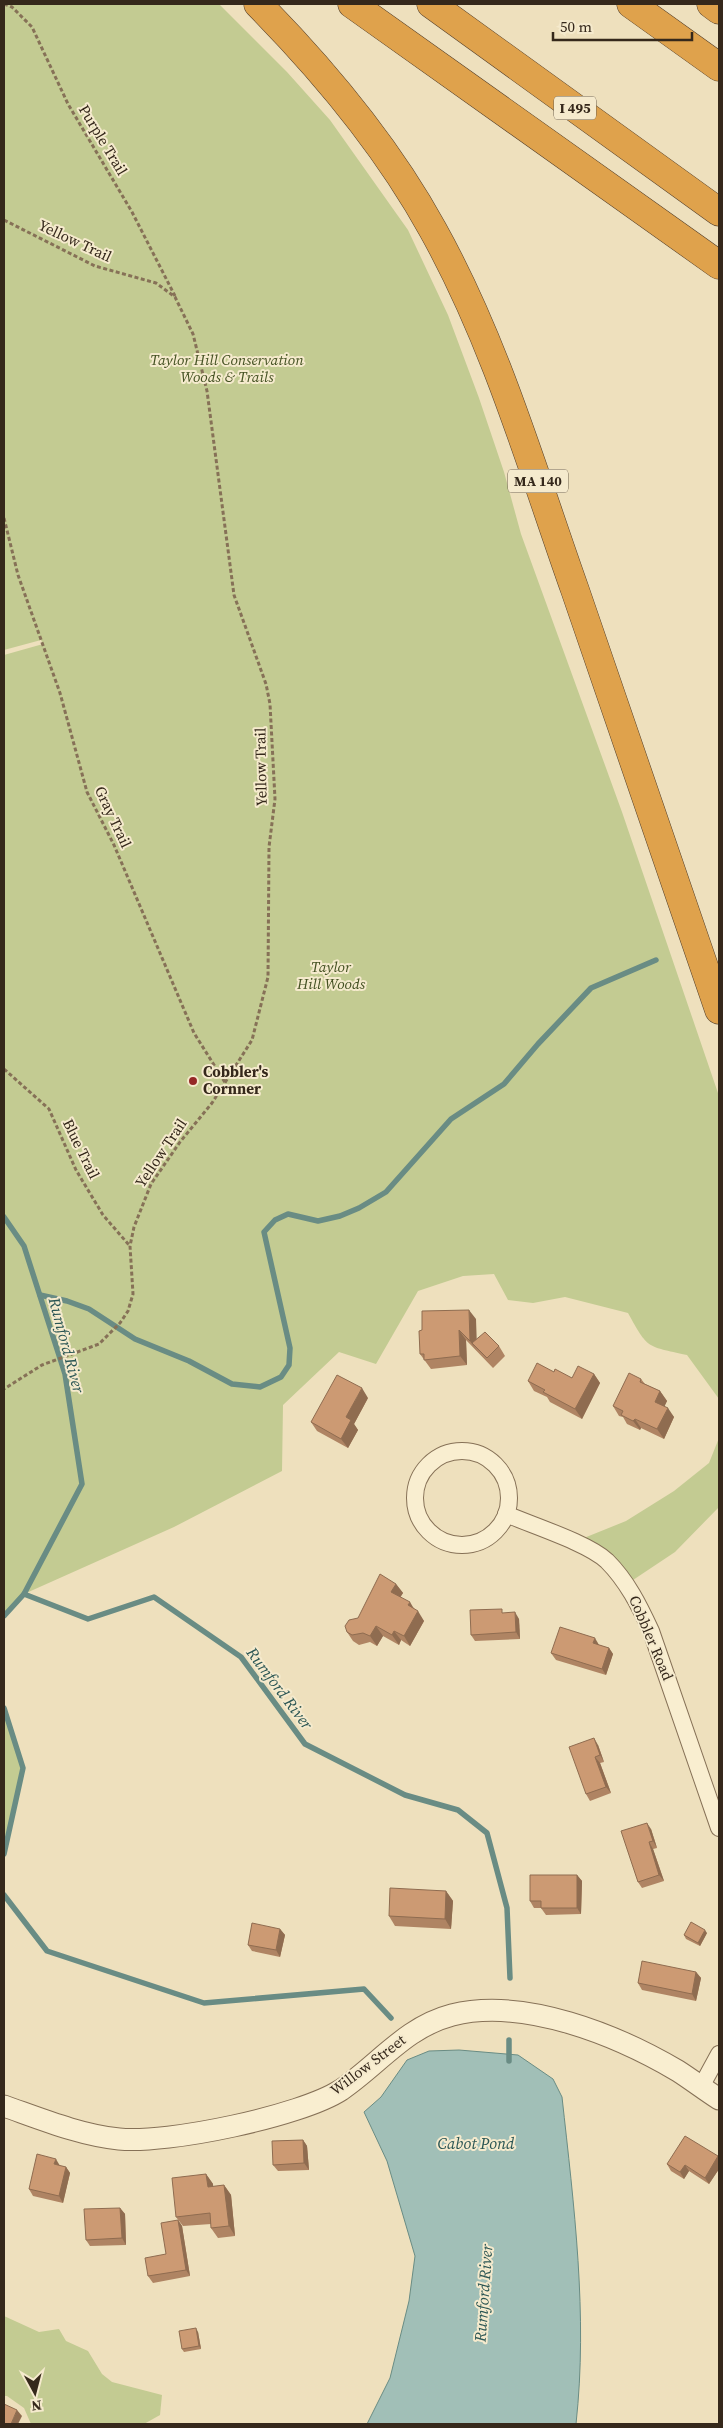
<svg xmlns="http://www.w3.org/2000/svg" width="723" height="2428" font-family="'Source Serif 4',serif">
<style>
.green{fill:#c3cb92}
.water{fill:#a1bfb7;stroke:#698c84}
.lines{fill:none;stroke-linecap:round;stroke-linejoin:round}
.stream{stroke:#698c84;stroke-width:5.5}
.minor-casing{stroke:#867157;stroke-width:18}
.tertiary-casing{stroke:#867157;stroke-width:23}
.motorway-casing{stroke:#533f2b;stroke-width:29}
.path{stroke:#867157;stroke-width:3;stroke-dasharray:4 2.5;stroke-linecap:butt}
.minor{stroke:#f9eed0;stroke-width:16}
.tertiary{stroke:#f9eed0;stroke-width:21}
.motorway{stroke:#dfa24c;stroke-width:28}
.wall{fill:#af8463}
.shaded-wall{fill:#8f6c50}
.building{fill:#cc9a73;stroke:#8f6c50}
.poi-dot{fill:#952826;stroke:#f5eacd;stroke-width:2}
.labels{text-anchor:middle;stroke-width:4;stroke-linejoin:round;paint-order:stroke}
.shield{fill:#f5eacd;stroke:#6f6250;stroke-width:1}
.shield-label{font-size:14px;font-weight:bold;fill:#35281b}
.street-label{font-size:15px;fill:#35281b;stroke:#f5eacd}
.park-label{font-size:15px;font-style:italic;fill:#445122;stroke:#f5eacd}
.poi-label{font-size:15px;font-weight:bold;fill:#35281b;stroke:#f5eacd;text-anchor:start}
.water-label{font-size:16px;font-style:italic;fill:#2a5553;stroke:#f5eacd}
</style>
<rect width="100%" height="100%" fill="#eee0bd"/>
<g class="green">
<path d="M4 4H219L287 72 330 120 408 230 448 315 479 398 504 472 521 534 622 812 719 1096V1399L687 1355C646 1346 648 1349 628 1313L565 1297 533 1303 508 1300 494 1274 463 1276 418 1291 376 1364 339 1352 283 1405 282 1471 174 1527 24 1594 4 1616V655L43 644 41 640 4 650Z"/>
<polygon points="719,1408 719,1507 675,1552 627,1584 574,1542 626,1521 674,1491 709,1463 719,1438"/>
<polygon points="4,1708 23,1768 4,1854"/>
<polygon points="4,2316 39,2332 59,2329 66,2341 88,2351 102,2374 112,2382 162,2395 160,2415 144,2424 31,2424 24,2408 7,2396 4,2396"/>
</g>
<path class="water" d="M459 2050 518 2055 553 2079 562 2097C574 2206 588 2315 576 2424H367L390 2378 409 2301 415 2256 387 2161 364 2112 381 2097 407 2060 429 2051Z"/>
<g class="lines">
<g class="stream">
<polyline points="4,1217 24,1246 65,1374 82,1484 24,1594 4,1616"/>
<polyline points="40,1295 67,1301 89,1309 135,1339 189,1361 232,1384 260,1387 281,1377 289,1365 290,1348 264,1232 275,1220 288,1214 318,1221 340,1216 359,1208 386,1192 451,1119 504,1084 538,1044 591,988 656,960"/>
<polyline points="24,1594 88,1619 154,1597 241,1657 305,1744 405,1795 458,1810 487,1833 507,1908 510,1978"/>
<polyline points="4,1708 23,1768 4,1854"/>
<polyline points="4,1895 47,1951 204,2003 364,1989 391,2018"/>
<polyline points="509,2061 509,2040"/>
</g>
<defs>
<g id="minor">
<circle cx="462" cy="1498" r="47"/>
<path d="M506 1514C531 1525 588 1543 607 1561 627 1581 639 1605 651 1631L719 1828"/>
<polyline points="701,2087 719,2054"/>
</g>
<path id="tertiary" d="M4 2106C41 2119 80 2135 119 2139 167 2144 301 2116 341 2090 379 2064 406 2027 452 2015 524 1997 617 2035 678 2071 692 2080 705 2090 719 2099"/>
<g id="motorway">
<path d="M258 4C325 72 387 146 433 230 496 343 532 469 575 590 624 730 672 870 719 1010"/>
<polyline points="352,4 719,265"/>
<polyline points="431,4 719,212"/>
<polyline points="631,4 719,67"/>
<polyline points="711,4 719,10"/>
</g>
</defs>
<use href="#minor" class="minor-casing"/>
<use href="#tertiary" class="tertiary-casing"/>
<use href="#motorway" class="motorway-casing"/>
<g class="path">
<polyline points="4,4 12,7 32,27 68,104 132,212 175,296"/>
<polyline points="4,220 95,266 156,283 175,297 193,334 207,391 234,595 266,684 270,704 275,799 269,847 268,977 252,1040 212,1103 180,1142 151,1184 134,1227 130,1246 133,1294 128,1311 120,1323 99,1344 42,1365 4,1389"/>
<polyline points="4,518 18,575 60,693 87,792 114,845 194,1033 226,1084"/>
<polyline points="4,1069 49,1109 76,1170 103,1215 129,1245"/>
</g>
<use href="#minor" class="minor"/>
<use href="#tertiary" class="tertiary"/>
<use href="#motorway" class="motorway"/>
</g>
<g class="wall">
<polygon points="476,1319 476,1339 499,1346 505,1356 493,1368 466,1340 467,1365 431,1369 420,1354 422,1330"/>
<polygon points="554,1372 572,1378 594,1374 600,1383 582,1419 550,1402 547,1397 534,1391 528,1381"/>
<polygon points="641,1379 645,1384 660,1391 667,1401 664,1406 674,1417 664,1439 641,1428 640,1430 627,1424 623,1417 619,1416 613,1406"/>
<polygon points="368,1398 354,1424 358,1430 348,1448 317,1431 311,1422"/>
<polygon points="396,1584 403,1593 400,1597 415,1610 424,1621 410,1646 401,1640 399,1645 383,1636 377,1646 370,1642 359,1645 353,1641 347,1632 358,1618"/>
<polygon points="505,1613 519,1619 520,1639 475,1641 471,1635"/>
<polygon points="599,1645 609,1648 613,1654 606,1675 556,1660 551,1653"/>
<polygon points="598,1745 604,1762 600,1763 611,1793 590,1801 586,1794"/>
<polygon points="651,1829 657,1848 653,1849 664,1881 642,1888 638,1882"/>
<polygon points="577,1875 582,1881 581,1914 546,1915 541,1908 534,1908 530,1901"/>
<polygon points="446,1891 453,1901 451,1929 395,1926 389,1916"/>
<polygon points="280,1929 285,1935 280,1957 252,1951 248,1945"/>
<polygon points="707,1933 700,1946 686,1939 684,1935"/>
<polygon points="696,1972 701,1978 696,2001 642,1990 638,1983"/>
<polygon points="303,2140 307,2146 309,2170 278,2171 273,2165"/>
<polygon points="718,2156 719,2158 719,2169 709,2184 689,2171 684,2179 671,2171 667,2164"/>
<polygon points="60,2166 66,2167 70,2173 63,2203 33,2196 29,2189"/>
<polygon points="206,2174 213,2184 213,2187 224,2185 231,2195 235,2236 218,2238 211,2228 211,2224 183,2226 176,2217"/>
<polygon points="120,2208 125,2214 126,2245 90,2246 86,2240"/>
<polygon points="178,2220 182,2226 190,2276 153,2283 148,2276 166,2254"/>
<polygon points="198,2332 201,2349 184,2352 182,2349"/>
</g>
<g class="shaded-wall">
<polygon points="469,1310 476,1319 477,1348 472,1343 477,1351 470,1341"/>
<polygon points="459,1330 466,1340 467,1365 460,1356"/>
<polygon points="594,1374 600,1383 582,1419 575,1409"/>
<polygon points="362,1388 368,1398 354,1424 358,1430 348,1448 341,1439 346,1417"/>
<polygon points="660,1391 667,1401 662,1412 655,1402"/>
<polygon points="668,1408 674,1417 664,1439 657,1429"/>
<polygon points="635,1419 641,1428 640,1430 633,1421"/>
<polygon points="396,1584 403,1593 398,1601 391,1592"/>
<polygon points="410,1602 416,1612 408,1605"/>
<polygon points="418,1611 424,1621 410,1646 404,1636"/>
<polygon points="515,1612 519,1619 520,1639 516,1632"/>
<polygon points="376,1626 383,1636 377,1646 370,1636"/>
<polygon points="394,1631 401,1640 399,1645 392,1635"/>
<polygon points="595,1638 599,1645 598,1650 593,1643"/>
<polygon points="609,1648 613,1654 606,1675 602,1669"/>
<polygon points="594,1738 598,1745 604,1762 600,1755"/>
<polygon points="595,1757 600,1763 611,1793 606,1787"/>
<polygon points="647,1823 651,1829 657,1848 653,1841"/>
<polygon points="649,1842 653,1849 664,1881 659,1875"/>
<polygon points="577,1875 582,1881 581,1914 577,1908"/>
<polygon points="446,1891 453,1901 451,1929 445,1919"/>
<polygon points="280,1929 285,1935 280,1957 276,1950"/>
<polygon points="705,1930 707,1933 700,1946 698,1943"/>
<polygon points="696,1972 701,1978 696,2001 692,1994"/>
<polygon points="303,2140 307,2146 309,2170 304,2163"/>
<polygon points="718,2156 719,2158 719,2169 709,2184 705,2178"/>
<polygon points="56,2159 60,2166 54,2164"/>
<polygon points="685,2165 689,2171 684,2179 680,2172"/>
<polygon points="66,2167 70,2173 63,2203 59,2196"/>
<polygon points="206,2174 213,2184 214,2197 208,2187"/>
<polygon points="224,2185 231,2195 235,2236 229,2226"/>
<polygon points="120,2208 125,2214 126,2245 122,2238"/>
<polygon points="178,2220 182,2226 190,2276 186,2270"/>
<polygon points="196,2328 198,2332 201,2349 199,2346"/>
<polygon points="17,2410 22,2416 18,2424 11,2424"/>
</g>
<g class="building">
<polygon points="469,1310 470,1341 459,1330 460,1356 424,1360 424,1354 420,1354 419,1331 422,1330 422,1311"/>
<polygon points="485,1332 499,1346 487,1358 472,1343"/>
<polygon points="537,1363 554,1372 555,1369 572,1378 578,1366 594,1374 575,1409 543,1392 545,1390 528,1381"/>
<polygon points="629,1373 641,1379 640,1382 660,1391 655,1402 668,1408 657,1429 635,1419 633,1421 621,1415 623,1411 613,1406"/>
<polygon points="337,1375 362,1388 346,1417 351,1420 341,1439 311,1422"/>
<polygon points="380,1574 396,1584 391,1592 410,1602 408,1605 418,1611 404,1636 394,1631 392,1635 376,1626 370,1636 363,1633 352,1635 347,1632 345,1626 349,1620 358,1618"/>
<polygon points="502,1609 502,1613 515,1612 516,1632 471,1635 470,1610"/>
<polygon points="560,1627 595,1638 593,1643 609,1648 602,1669 551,1653"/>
<polygon points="594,1738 600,1755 595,1757 606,1787 586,1794 569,1747"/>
<polygon points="647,1823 653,1841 649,1842 659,1875 638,1882 621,1831"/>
<polygon points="530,1875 577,1875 577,1908 541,1908 541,1901 530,1901"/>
<polygon points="390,1888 446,1891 445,1919 389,1916"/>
<polygon points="691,1922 705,1930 698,1943 684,1935"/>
<polygon points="252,1923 280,1929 276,1950 248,1945"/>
<polygon points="642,1961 696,1972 692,1994 638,1983"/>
<polygon points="685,2136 718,2156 705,2178 685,2165 680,2172 667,2164"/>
<polygon points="303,2140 304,2163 273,2165 272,2141"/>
<polygon points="37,2154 56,2159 54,2164 66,2167 59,2196 29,2189"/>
<polygon points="206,2174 208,2187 224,2185 229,2226 211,2228 210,2213 176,2217 172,2178"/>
<polygon points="120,2208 122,2238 86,2240 84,2209"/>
<polygon points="178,2220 186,2270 148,2276 145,2258 166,2254 161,2223"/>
<polygon points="196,2328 199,2346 182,2349 179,2331"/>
<polygon points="4,2404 17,2410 11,2424 4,2424"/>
</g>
<circle class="poi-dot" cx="193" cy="1081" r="5"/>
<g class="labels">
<g class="shield">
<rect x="554" y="96.5" width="42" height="23" rx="4"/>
<rect x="508" y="469.5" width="60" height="23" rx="4"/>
</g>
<g class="shield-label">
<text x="575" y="113">I 495</text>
<text x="538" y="486">MA 140</text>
</g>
<g class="street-label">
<text transform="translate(103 140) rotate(59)" y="5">Purple Trail</text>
<text transform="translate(75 241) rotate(25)" y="5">Yellow Trail</text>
<text transform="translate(261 767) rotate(-91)" y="5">Yellow Trail</text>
<text transform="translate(113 817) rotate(65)" y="5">Gray Trail</text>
<text transform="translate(81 1149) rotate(64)" y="5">Blue Trail</text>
<text transform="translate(161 1153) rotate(-56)" y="5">Yellow Trail</text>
<text transform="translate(651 1638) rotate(67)" y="5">Cobbler Road</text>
<text transform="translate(368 2065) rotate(-37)" y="5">Willow Street</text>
</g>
<g class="park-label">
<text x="227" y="365">Taylor Hill Conservation<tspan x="227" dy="17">Woods &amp; Trails</tspan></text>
<text x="331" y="972">Taylor<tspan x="331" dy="17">Hill Woods</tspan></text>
</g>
<g class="poi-label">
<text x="203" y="1077">Cobbler's<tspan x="203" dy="17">Cornner</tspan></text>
</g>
<g class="water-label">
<text transform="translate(67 1345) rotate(75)" y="6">Rumford River</text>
<text transform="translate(280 1688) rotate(53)" y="6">Rumford River</text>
<text x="476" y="2149">Cabot Pond</text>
<text transform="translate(483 2293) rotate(-86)" y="6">Rumford River</text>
</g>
</g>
<rect width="723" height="2428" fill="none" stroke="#35281b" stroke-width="10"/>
<g transform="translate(35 2393) rotate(173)" stroke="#f5eacd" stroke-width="4" paint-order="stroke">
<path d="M0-4L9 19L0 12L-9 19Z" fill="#35281b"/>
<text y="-8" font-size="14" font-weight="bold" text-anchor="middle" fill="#35281b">N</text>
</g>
<path d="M553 32v8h139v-8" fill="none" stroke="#35281b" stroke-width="2.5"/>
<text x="560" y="32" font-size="15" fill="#35281b" stroke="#f5eacd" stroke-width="4" paint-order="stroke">50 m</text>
</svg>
